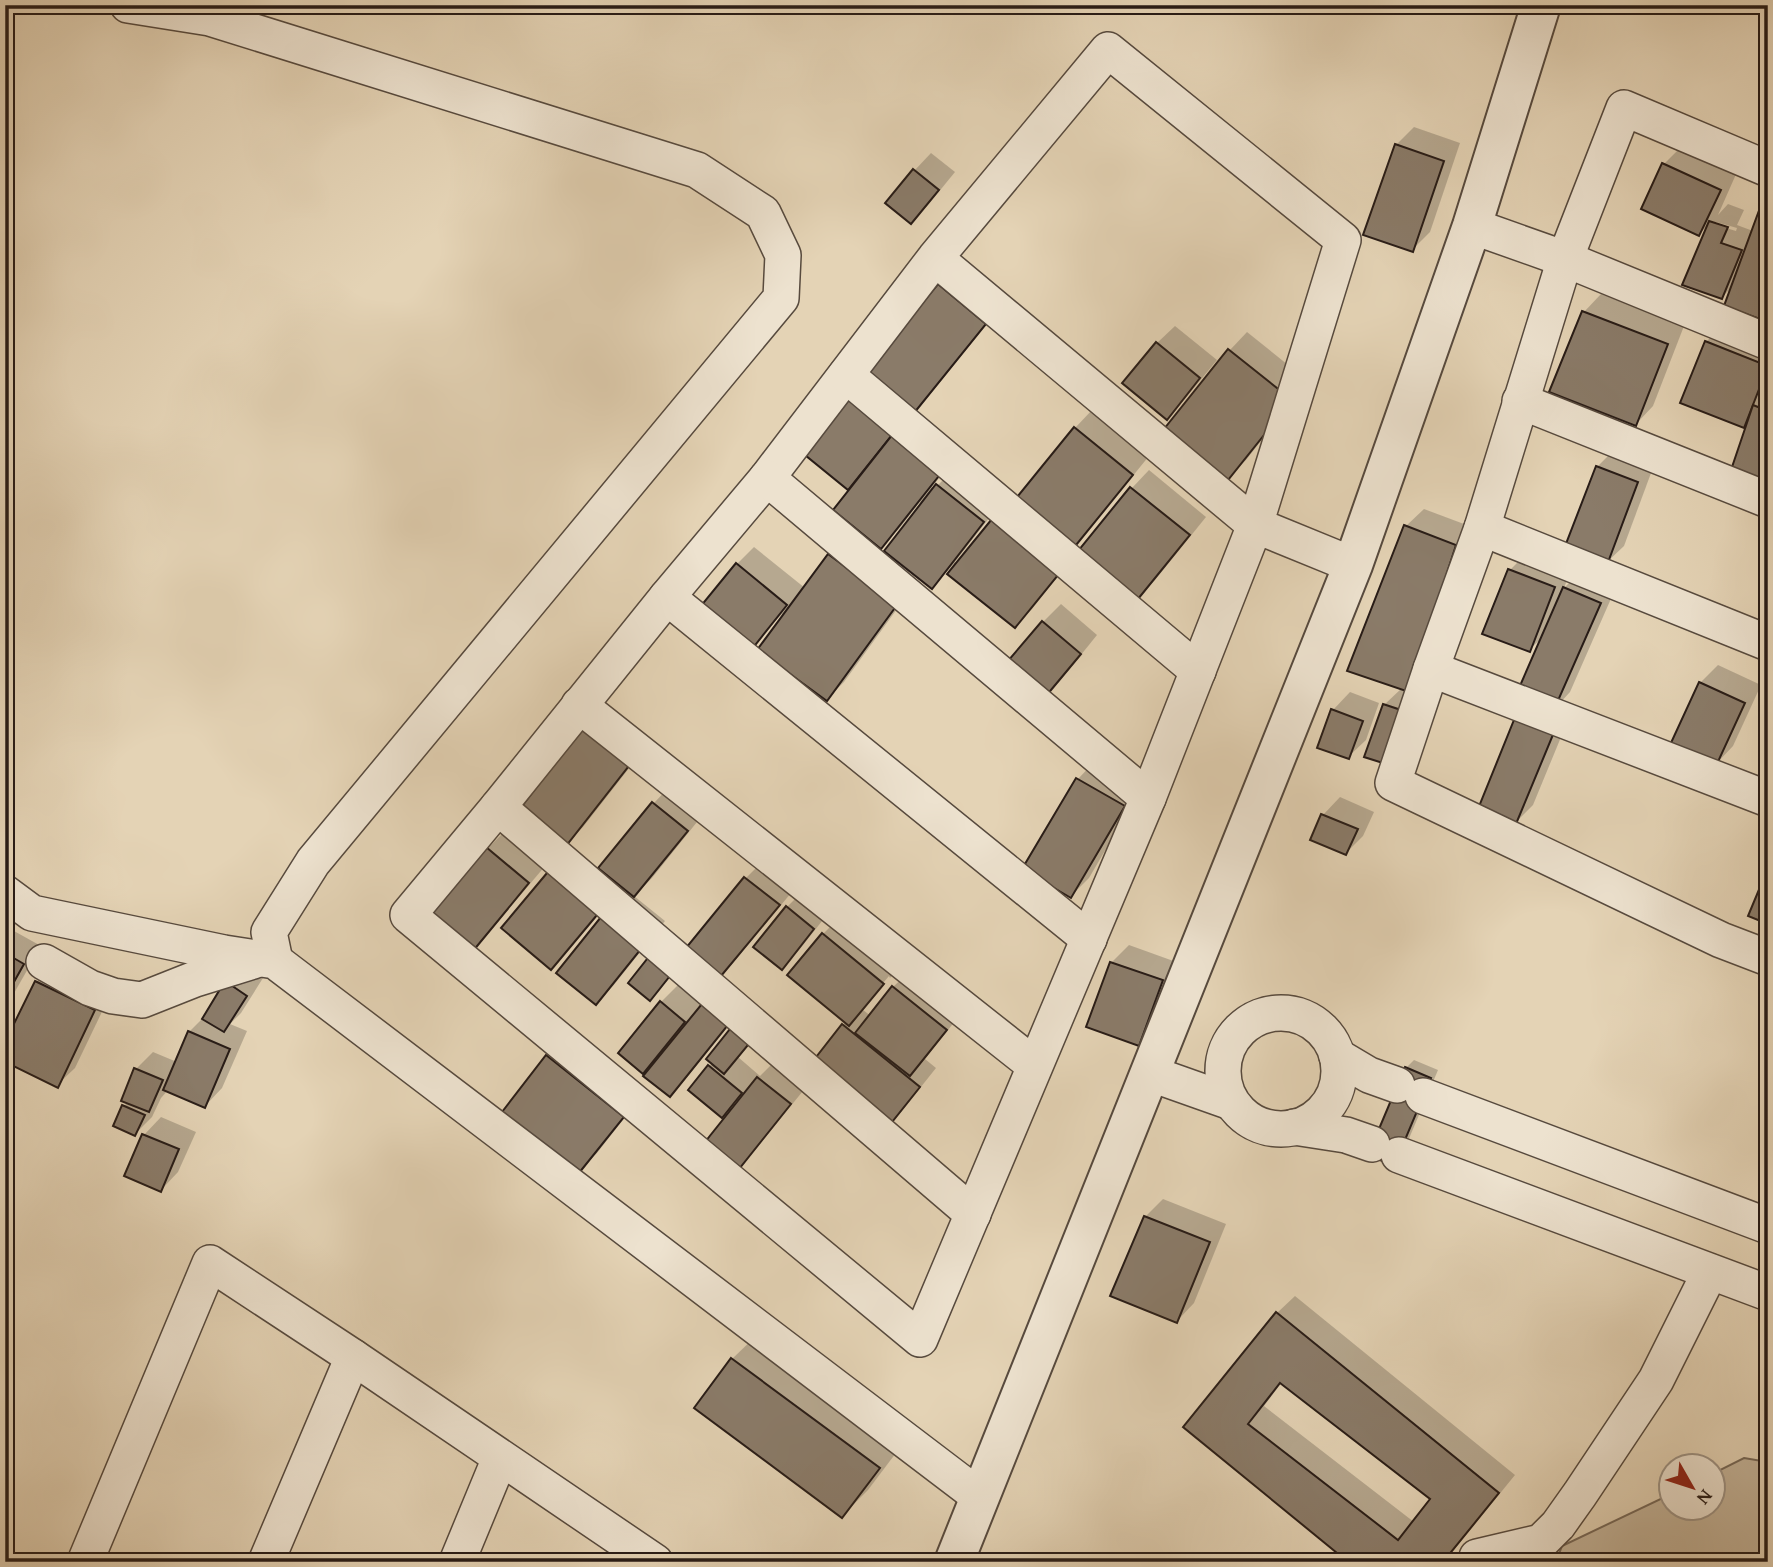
<svg xmlns="http://www.w3.org/2000/svg" width="1773" height="1567" font-family="'Gentium Book Plus',serif">
<style>
.green{fill:#c4b49a;stroke:#766858;stroke-width:2}
.shadow{fill:#0003;fill-rule:evenodd}
.building{fill:#8a7b69;stroke:#281c17;stroke-width:2;fill-rule:evenodd}
.lines{fill:none;stroke-linecap:round;stroke-linejoin:round}
.minor-casing{stroke:#574a3e;stroke-width:38}
.tertiary-casing{stroke:#574a3e;stroke-width:42}
.minor{stroke:#ede2cf;stroke-width:35}
.tertiary{stroke:#ede2cf;stroke-width:38}
</style>
<rect width="100%" height="100%" fill="#e4d3b5"/>
<filter id="stains"><feTurbulence type="fractalNoise" baseFrequency=".00286" numOctaves="4"/><feColorMatrix values="0 0 0 0 .2 0 0 0 0 .09 0 0 0 0 .02 0 0 0 .5 -.17"/></filter>
<radialGradient id="worn" r=".72"><stop offset=".6" stop-color="#630" stop-opacity="0"/><stop offset="1" stop-color="#630" stop-opacity=".3"/></radialGradient>
<polygon class="green" points="1744,1458 1768,1462 1768,1562 1556,1562 1562,1546 1671,1494 1672,1508 1714,1508 1714,1473"/>
<g class="shadow">
<polygon points="1414,127 1460,143 1430,232 1412,250 1396,145"/>
<path d="M1681 147 1737 172 1718 215 1728 204 1744 210 1737 225 1753 231 1762 206 1768 201V320L1732 287 1722 297 1710 223 1699 234 1664 164ZM1716 222 1737 228 1736 231 1716 225Z"/>
<polygon points="931,153 955,172 928,205 911,222 914,171"/>
<polygon points="956,268 1002,306 927,398 909,415 958,454 932,487 934,489 955,468 1000,504 955,562 957,564 1017,500 1075,428 1092,410 1149,456 1089,530 1073,546 1079,550 1032,609 1015,626 954,564 932,586 923,504 920,502 899,529 881,546 851,490 807,455 939,286"/>
<polygon points="1601,294 1684,326 1653,406 1636,424 1584,312"/>
<polygon points="1724,324 1768,342 1768,467 1759,476 1750,419 1743,426 1683,402 1707,341"/>
<polygon points="1175,326 1217,360 1184,400 1167,417 1157,343"/>
<polygon points="1247,332 1308,381 1246,460 1228,477 1167,428 1230,350"/>
<polygon points="1615,449 1654,465 1624,546 1606,563 1597,467"/>
<polygon points="1149,470 1206,517 1155,580 1138,597 1081,551 1132,488"/>
<polygon points="1424,509 1472,527 1403,744 1384,705 1402,688 1406,526"/>
<polygon points="846,537 913,587 844,682 827,699 784,616 782,614 752,646 737,564 754,547 805,588 829,555"/>
<polygon points="1527,553 1571,570 1564,588 1582,570 1617,585 1570,692 1560,703 1573,708 1533,805 1516,822 1519,711 1543,637 1529,650 1510,570"/>
<polygon points="1061,604 1097,635 1059,682 1041,699 1005,668 1043,622"/>
<polygon points="1718,665 1761,685 1733,746 1716,764 1700,683"/>
<polygon points="1350,692 1379,703 1366,740 1348,757 1333,710"/>
<polygon points="603,709 648,744 583,827 565,844"/>
<polygon points="1095,761 1141,789 1089,878 1071,896 1025,868 1078,779"/>
<polygon points="671,785 705,812 652,878 634,896 665,921 613,986 596,1003 610,908 628,890 601,868 654,803"/>
<polygon points="1340,797 1374,812 1363,836 1346,853 1323,815"/>
<polygon points="505,831 546,865 490,931 473,949 432,914 488,848"/>
<polygon points="763,861 796,887 733,963 716,980 687,956 667,981 649,998 656,951 674,933 690,946 746,878"/>
<polygon points="804,890 830,911 799,950 782,968 787,907"/>
<polygon points="841,916 900,966 890,978 889,976 862,1008 865,1008 863,1010 871,1016 893,987 911,970 963,1011 925,1059 936,1068 901,1112 884,1130 843,1025 847,1022 790,975 823,934"/>
<polygon points="5,926 41,946 5,1009"/>
<polygon points="1129,945 1179,963 1156,1026 1138,1044 1111,963"/>
<polygon points="54,965 111,993 75,1068 57,1085 36,982"/>
<polygon points="244,965 263,978 241,1013 230,1024 247,1031 222,1088 205,1106 168,1090 161,1098 152,1117 135,1134 115,1125 124,1106 128,1102 136,1069 153,1052 177,1062 189,1032 206,1015"/>
<polygon points="678,985 703,1005 748,1002 687,1077 670,1095 620,1053 661,1002"/>
<polygon points="769,1021 738,1057 760,1076 775,1061 807,1086 756,1149 739,1167 739,1102 737,1100 722,1115 690,1089 713,1062"/>
<polygon points="565,1039 640,1098 597,1153 579,1171 547,1056"/>
<polygon points="1414,1060 1438,1070 1402,1155 1406,1068"/>
<polygon points="161,1117 196,1132 178,1172 161,1190 126,1175 144,1135"/>
<polygon points="1163,1199 1226,1224 1194,1303 1177,1321 1145,1217"/>
<path d="M1295 1296 1515 1475 1444 1562H1351L1185 1427 1277 1313ZM1282 1382 1432 1498 1414 1522 1264 1406Z"/>
<polygon points="759,1333 905,1441 868,1490 842,1516 696,1408 732,1359"/>
</g>
<g class="building">
<polygon points="1395,144 1444,161 1413,252 1363,235"/>
<polygon points="1662,163 1721,190 1699,236 1641,209"/>
<polygon points="913,169 939,190 911,224 885,203"/>
<polygon points="1761,205 1768,208 1768,322 1724,306"/>
<polygon points="1709,221 1728,227 1721,243 1742,250 1722,299 1682,285"/>
<polygon points="938,284 986,324 910,418 860,378"/>
<polygon points="1582,311 1668,344 1636,426 1549,392"/>
<polygon points="1705,341 1768,366 1744,428 1680,403"/>
<polygon points="1156,342 1200,378 1167,420 1122,383"/>
<polygon points="1228,349 1292,400 1228,480 1164,429"/>
<polygon points="855,391 899,426 848,490 805,455"/>
<polygon points="1753,405 1768,411 1768,460 1760,478 1731,470"/>
<polygon points="1074,427 1133,475 1072,550 1013,502"/>
<polygon points="893,434 942,472 881,549 833,510"/>
<polygon points="1596,466 1638,482 1607,565 1564,549"/>
<polygon points="936,484 984,522 932,589 884,551"/>
<polygon points="1130,487 1190,535 1138,599 1078,551"/>
<polygon points="996,514 1063,569 1015,628 947,574"/>
<polygon points="1404,525 1456,545 1409,692 1347,671"/>
<polygon points="828,554 897,605 827,701 757,650"/>
<polygon points="736,563 787,605 752,649 700,607"/>
<polygon points="1508,569 1555,587 1530,652 1482,634"/>
<polygon points="1563,587 1601,603 1553,712 1516,695"/>
<polygon points="1042,621 1081,654 1041,702 1002,668"/>
<polygon points="1699,682 1745,703 1716,766 1670,745"/>
<polygon points="1383,704 1404,711 1386,764 1364,757"/>
<polygon points="1331,709 1363,721 1349,759 1317,748"/>
<polygon points="1518,710 1557,725 1516,824 1478,809"/>
<polygon points="584,725 632,762 566,846 519,810"/>
<polygon points="1076,778 1125,806 1071,898 1022,869"/>
<polygon points="652,802 688,831 634,897 598,868"/>
<polygon points="1321,814 1358,829 1346,855 1310,840"/>
<polygon points="486,847 529,883 473,951 430,915"/>
<polygon points="552,867 602,909 551,970 501,928"/>
<polygon points="1768,868 1768,924 1748,916"/>
<polygon points="744,877 780,905 716,982 681,954"/>
<polygon points="786,906 814,929 782,970 753,947"/>
<polygon points="609,907 649,939 596,1005 556,973"/>
<polygon points="822,933 884,984 849,1026 787,975"/>
<polygon points="655,949 677,967 650,1001 628,983"/>
<polygon points="5,953 24,964 5,998"/>
<polygon points="1110,962 1163,980 1139,1046 1086,1027"/>
<polygon points="35,981 95,1010 58,1088 5,1062 5,1042"/>
<polygon points="225,981 247,996 224,1032 202,1019"/>
<polygon points="892,986 947,1030 910,1076 855,1033"/>
<polygon points="706,999 732,1020 670,1097 643,1076"/>
<polygon points="660,1001 685,1022 643,1074 618,1053"/>
<polygon points="734,1024 753,1039 724,1074 706,1059"/>
<polygon points="842,1024 920,1087 884,1132 806,1070"/>
<polygon points="188,1031 230,1049 205,1108 163,1090"/>
<polygon points="546,1055 624,1117 579,1173 502,1112"/>
<polygon points="708,1065 742,1093 722,1118 688,1090"/>
<polygon points="1405,1067 1431,1078 1394,1166 1368,1155"/>
<polygon points="134,1068 163,1080 149,1112 121,1101"/>
<polygon points="757,1077 791,1104 739,1169 705,1142"/>
<polygon points="122,1105 145,1115 135,1136 113,1126"/>
<polygon points="142,1134 179,1149 161,1192 124,1176"/>
<polygon points="1144,1216 1210,1242 1177,1323 1110,1296"/>
<path d="M1276 1312 1499 1493 1443 1562H1348L1183 1427ZM1280 1383 1430 1499 1398 1540 1248 1424Z"/>
<polygon points="731,1358 880,1468 842,1518 694,1408"/>
</g>
<g class="lines">
<defs>
<g id="minor">
<polyline points="128,5 210,18 697,170 763,213 783,255 781,298 313,862 269,932 275,961"/>
<polyline points="1768,169 1624,108 1565,259 1482,528 1431,669 1393,783 1721,940 1768,958"/>
<polyline points="1472,226 1565,259 1768,342"/>
<polyline points="935,258 1255,525 1343,240 1108,50 935,258 767,478 667,597 498,807 408,915 920,1339 1148,798 1255,525 1353,565"/>
<polyline points="846,375 1198,671"/>
<polyline points="1520,401 1768,500"/>
<polyline points="767,478 1148,798"/>
<polyline points="1482,528 1768,643"/>
<polyline points="667,597 1089,939"/>
<polyline points="1431,669 1768,799"/>
<polyline points="579,705 1034,1065"/>
<polyline points="498,807 973,1214"/>
<polyline points="5,893 32,913 224,953 275,961 980,1497"/>
<polyline points="44,962 90,988 113,996 142,1000 195,979 253,961"/>
<circle cx="1281" cy="1071" r="58"/>
<polyline points="1337,1056 1369,1075 1397,1085"/>
<polyline points="1149,1073 1231,1102"/>
<polyline points="1423,1096 1768,1226"/>
<polyline points="1294,1127 1346,1135 1372,1144"/>
<polyline points="1399,1155 1768,1293"/>
<polyline points="1477,1557 1541,1542 1558,1525 1580,1494 1656,1380 1710,1272"/>
<polyline points="85,1562 210,1263 353,1357 655,1562"/>
<polyline points="266,1562 353,1357"/>
<polyline points="457,1562 500,1458"/>
</g>
<polyline id="tertiary" points="954,1562 1353,565 1472,226 1541,5"/>
</defs>
<use href="#minor" class="minor-casing"/>
<use href="#tertiary" class="tertiary-casing"/>
<use href="#minor" class="minor"/>
<use href="#tertiary" class="tertiary"/>
</g>
<rect width="1773" height="1567" fill="none" stroke="#e4d3b5" stroke-width="28"/>
<rect x="7" y="7" width="1759" height="1553" fill="none" stroke="#281c17" stroke-width="3.5"/>
<rect x="14" y="14" width="1745" height="1539" fill="none" stroke="#281c17" stroke-width="2"/>
<g transform="translate(1692 1487) rotate(129)"><circle r="33" fill="#ede2cf" stroke="#9e9385" stroke-width="2"/>
<path d="M0-5L12 26L0 18L-12 26Z" fill="#8f2418"/>
<text y="-10" font-size="19" font-weight="bold" text-anchor="middle" fill="#281c17">N</text>
</g>
<rect width="100%" height="100%" filter="url(#stains)"/>
<rect width="100%" height="100%" fill="url(#worn)"/>
</svg>
